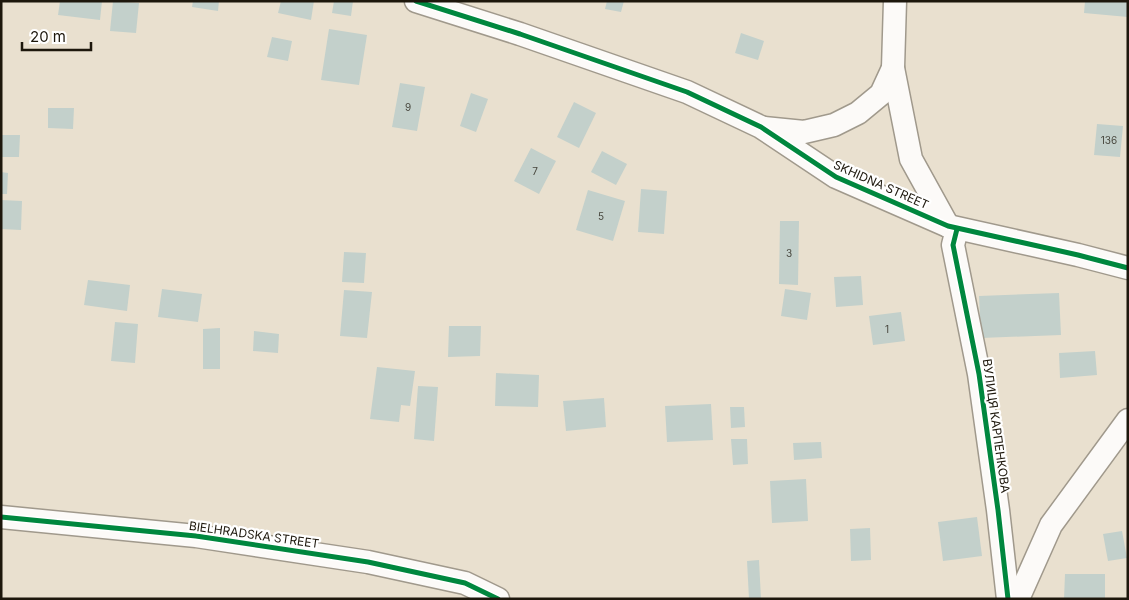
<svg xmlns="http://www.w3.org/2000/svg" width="1129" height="600" font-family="Inter,sans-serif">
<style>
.building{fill:#c3d0cb}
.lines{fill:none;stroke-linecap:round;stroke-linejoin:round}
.minor-casing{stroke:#a0998c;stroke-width:25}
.minor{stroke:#fcfaf8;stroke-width:22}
.cycleway-casing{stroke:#fff;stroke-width:8}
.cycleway{stroke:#00873e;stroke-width:5}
.labels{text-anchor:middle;stroke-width:4.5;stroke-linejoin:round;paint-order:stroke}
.number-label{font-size:10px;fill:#46453c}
.street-label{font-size:12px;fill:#1d170c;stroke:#fff}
</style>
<rect width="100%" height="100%" fill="#e9e0cf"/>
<g class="building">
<polygon points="60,1 102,1 100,20 58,15"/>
<polygon points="113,1 139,3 136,33 110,31"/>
<polygon points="193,1 219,1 218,11 192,7"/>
<polygon points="281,1 314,1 311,20 278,13"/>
<polygon points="334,1 353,1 351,16 332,13"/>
<polygon points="607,1 624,1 621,12 605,9"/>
<polygon points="1085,1 1128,1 1128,17 1084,13"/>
<polygon points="329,29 367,35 359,85 321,80"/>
<polygon points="741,33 764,41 758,60 735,53"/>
<polygon points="272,37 292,41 288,61 267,57"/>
<polygon points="400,83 425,87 417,131 392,127"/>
<polygon points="471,93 488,99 476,132 460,126"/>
<polygon points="574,102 596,113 579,148 557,137"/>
<polygon points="48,108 74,108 73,129 48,128"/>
<polygon points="1097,124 1123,126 1120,157 1094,155"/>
<polygon points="1,135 20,135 19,157 1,157"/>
<polygon points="531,148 556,161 539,194 514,181"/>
<polygon points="602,151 627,164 616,185 591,172"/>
<polygon points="1,172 8,173 7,194 1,194"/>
<polygon points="641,189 667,191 664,234 638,232"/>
<polygon points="588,190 625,201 613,241 576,230"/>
<polygon points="1,200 22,201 21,230 1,229"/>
<polygon points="780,221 799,221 798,285 779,284"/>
<polygon points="344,252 366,253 364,283 342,282"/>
<polygon points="861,276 863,305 836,307 834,277"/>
<polygon points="88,280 130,285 127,311 84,305"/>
<polygon points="162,289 202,294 198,322 158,317"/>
<polygon points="785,289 811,293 807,320 781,316"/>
<polygon points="344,290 372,292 367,338 340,336"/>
<polygon points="1059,293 1061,335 981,338 979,296"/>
<polygon points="901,312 905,341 873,345 869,316"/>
<polygon points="115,322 138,324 135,363 111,361"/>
<polygon points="449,326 481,326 480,356 448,357"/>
<polygon points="220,328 220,369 203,369 203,329"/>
<polygon points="254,331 279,334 278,353 253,351"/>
<polygon points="1095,351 1097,375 1060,378 1059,353"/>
<polygon points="377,367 415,371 410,406 401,405 399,422 370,419"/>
<polygon points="496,373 539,375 538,407 495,406"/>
<polygon points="418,386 438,387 434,441 414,439"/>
<polygon points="604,398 606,427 566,431 563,401"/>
<polygon points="711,404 713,440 667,442 665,406"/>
<polygon points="730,407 744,407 745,427 731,428"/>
<polygon points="731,439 747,439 748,464 733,465"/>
<polygon points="821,442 822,458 794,460 793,443"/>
<polygon points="806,479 808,521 772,523 770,481"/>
<polygon points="977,517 982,556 943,561 938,522"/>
<polygon points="870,528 871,560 851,561 850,529"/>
<polygon points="1122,531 1127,558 1108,561 1103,534"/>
<polygon points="759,560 761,599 749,599 747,561"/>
<polygon points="1065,574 1105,574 1105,599 1064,599"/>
</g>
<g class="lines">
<defs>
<g id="minor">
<polyline points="416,1 520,34 687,92 761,127 836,177 948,226 1078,255 1128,268"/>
<polyline points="895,1 893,68 911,159 948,226"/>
<polyline points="764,128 804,132 834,125 858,113 881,94 893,68"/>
<polyline points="957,229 953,245 979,374 998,510 1008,599"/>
<polyline points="1,517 196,536 368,562 465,583 498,599"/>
<polyline points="1018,599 1051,525 1128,420"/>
</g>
</defs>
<use href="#minor" class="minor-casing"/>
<use href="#minor" class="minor"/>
<defs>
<g id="cycleway">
<polyline points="416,1 520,34 687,92 761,127 836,177 948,226 1078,255 1128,268"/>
<polyline points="957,229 953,245 979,374 998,510 1008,599"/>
<polyline points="1,517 196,536 368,562 465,583 498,599"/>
</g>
</defs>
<use href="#cycleway" class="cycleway-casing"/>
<use href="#cycleway" class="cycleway"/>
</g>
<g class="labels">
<g class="number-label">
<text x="408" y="111">9</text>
<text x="1109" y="144">136</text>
<text x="535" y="175">7</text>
<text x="601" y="220">5</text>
<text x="789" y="257">3</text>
<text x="887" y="333">1</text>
</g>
<g class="street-label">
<text transform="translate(881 185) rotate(24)" y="4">SKHIDNA STREET</text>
<text transform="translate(996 426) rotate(82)" y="4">ВУЛИЦЯ КАРПЕНКОВА</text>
<text transform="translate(254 535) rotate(8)" y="4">BIELHRADSKA STREET</text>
</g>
</g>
<rect width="1129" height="600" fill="none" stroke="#1d170c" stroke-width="5"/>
<path d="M22 42v8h69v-8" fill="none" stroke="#1d170c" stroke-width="2.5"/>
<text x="30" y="42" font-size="15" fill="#1d170c" stroke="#ffffff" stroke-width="4" paint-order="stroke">20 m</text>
</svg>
